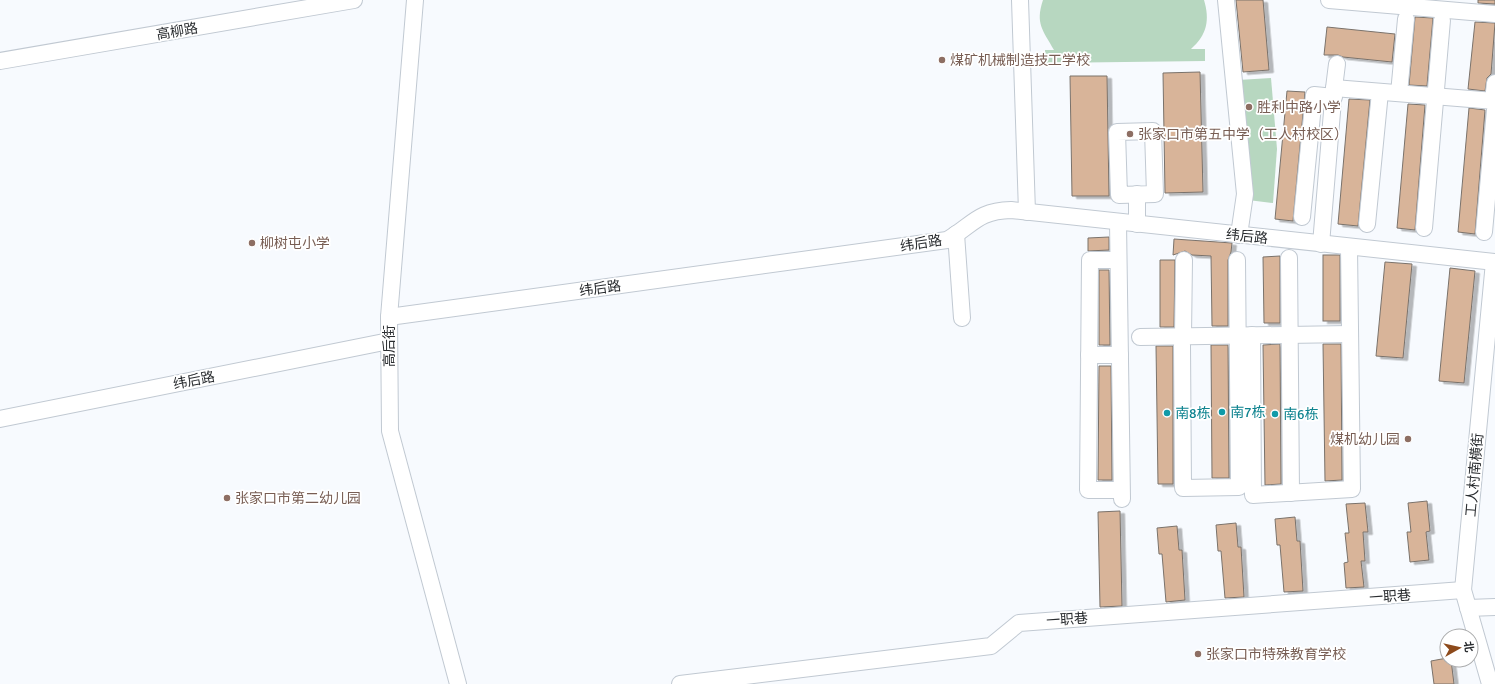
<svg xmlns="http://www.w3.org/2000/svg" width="1495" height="684" font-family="Signika,'Noto Sans SC',sans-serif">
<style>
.green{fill:#b7d7c0}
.building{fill:#d8b499;stroke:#7a726b;filter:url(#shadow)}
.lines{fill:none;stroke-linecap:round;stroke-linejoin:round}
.minor-casing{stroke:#c1c9d2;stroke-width:18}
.minor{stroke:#fff;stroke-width:16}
.education-dot{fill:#8d6e63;stroke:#fff;stroke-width:1.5}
.culture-dot{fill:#0f9aa8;stroke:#fff;stroke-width:1.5}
.labels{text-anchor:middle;stroke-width:3.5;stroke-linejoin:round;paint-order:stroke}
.street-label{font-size:14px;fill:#2a2d30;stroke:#fff}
.education-label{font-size:14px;fill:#785e54;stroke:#fff;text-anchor:start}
.culture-label{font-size:14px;fill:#0d838f;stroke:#fff;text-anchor:start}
</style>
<defs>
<filter id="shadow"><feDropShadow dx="4.5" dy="2.5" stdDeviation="0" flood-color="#0004"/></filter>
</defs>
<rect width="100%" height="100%" fill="#f7fafe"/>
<g class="green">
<path d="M1043 0H1204C1210 20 1207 35 1191 49H1205V61L1045 63V50H1054C1043 30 1035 24 1043 0Z"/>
<polygon points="1271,78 1277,149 1273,203 1248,200 1238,80"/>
</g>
<g class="building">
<polygon points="1236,0 1263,0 1269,70 1243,72"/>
<polygon points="1478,0 1495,0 1495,4 1478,3"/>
<polygon points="1415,17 1433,18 1427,86 1409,85"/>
<polygon points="1475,22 1495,23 1491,74 1487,78 1485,91 1468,89"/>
<polygon points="1327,27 1395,34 1392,62 1343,57 1338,55 1324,55"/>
<polygon points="1200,72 1203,192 1165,193 1163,73"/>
<polygon points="1070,76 1107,76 1109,196 1072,196"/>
<polygon points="1287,91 1305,92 1293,221 1275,219"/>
<polygon points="1349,99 1370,100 1358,226 1338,224"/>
<polygon points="1408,104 1425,105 1415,230 1397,228"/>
<polygon points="1469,108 1485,110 1475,234 1458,232"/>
<polygon points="1109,237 1109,250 1088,251 1088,238"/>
<polygon points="1174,239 1232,243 1231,252 1228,260 1228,326 1212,326 1211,256 1192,255 1185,251 1173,255"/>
<rect x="1323" y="255" width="17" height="66"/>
<polygon points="1280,256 1280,323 1264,323 1263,257"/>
<polygon points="1160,260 1175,260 1174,327 1160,327"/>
<polygon points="1385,262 1412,264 1403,358 1376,356"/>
<polygon points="1450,268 1475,271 1464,383 1439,381"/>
<polygon points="1099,270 1109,270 1110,345 1099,345"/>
<polygon points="1280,344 1281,484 1265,485 1263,345"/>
<polygon points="1323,344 1341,344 1342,480 1325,481"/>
<polygon points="1211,345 1228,345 1229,478 1212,478"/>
<polygon points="1156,346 1173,346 1173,484 1158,484"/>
<polygon points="1099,366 1111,366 1112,480 1098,480"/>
<polygon points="1427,501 1430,531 1426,532 1429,560 1410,562 1407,532 1411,532 1408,503"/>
<polygon points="1365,503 1368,532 1363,532 1365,561 1361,561 1364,587 1346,588 1344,563 1348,562 1345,533 1349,533 1346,504"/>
<polygon points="1120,511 1122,606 1100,607 1098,512"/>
<polygon points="1295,517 1297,541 1300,541 1303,591 1284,592 1280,545 1277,545 1275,519"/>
<polygon points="1236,523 1238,547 1241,547 1244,597 1225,598 1221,551 1218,551 1216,525"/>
<polygon points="1177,526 1179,550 1182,550 1185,600 1166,602 1162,554 1159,554 1157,528"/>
<polygon points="1447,658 1447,660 1451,660 1454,684 1434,684 1431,661"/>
</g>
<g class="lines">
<defs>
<g id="minor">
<polyline points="415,0 389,317 390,431 458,684"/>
<polyline points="1020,0 1027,212"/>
<polyline points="1226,0 1245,194 1239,235"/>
<polyline points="1329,0 1495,14"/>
<polyline points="0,61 354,0"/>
<polyline points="1334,88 1337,64"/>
<polyline points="1399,93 1406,19"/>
<polyline points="1493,101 1495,83"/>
<polygon points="1153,131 1155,194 1119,195 1117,132"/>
<polyline points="1137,194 1137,224"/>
<polyline points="1302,217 1314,95 1334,97"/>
<polyline points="1118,222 1122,499"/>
<polyline points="1367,224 1380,92"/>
<polyline points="1424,228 1442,20"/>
<polyline points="1484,232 1495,110"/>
<polyline points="956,234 962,318"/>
<polyline points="1321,244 1334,88 1495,101"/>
<polyline points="1289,258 1291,493"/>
<polyline points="1118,260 1090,260 1088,490 1121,490"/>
<path d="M389 317 947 240C973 225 977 211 1011 210L1495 262"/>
<polyline points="1252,335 1253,495 1352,489 1349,247"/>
<polyline points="1183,336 1184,260"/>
<polyline points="1140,337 1350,334"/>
<polyline points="1182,345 1183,488 1239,487 1237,260"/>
<polyline points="1089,355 1120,355"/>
<polyline points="0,419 389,341"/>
<polyline points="1468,608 1495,607"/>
<polyline points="680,684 991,646 1019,623 1463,590"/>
<polyline points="1490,684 1463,590 1494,262"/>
</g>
</defs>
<use href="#minor" class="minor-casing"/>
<use href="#minor" class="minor"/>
</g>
<g class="education-dot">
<circle cx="942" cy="60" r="4"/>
<circle cx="1249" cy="107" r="4"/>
<circle cx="1130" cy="134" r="4"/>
<circle cx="252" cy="243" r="4"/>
<circle cx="1408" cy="439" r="4"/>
<circle cx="227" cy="498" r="4"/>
<circle cx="1198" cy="654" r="4"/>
</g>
<g class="culture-dot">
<circle cx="1222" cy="412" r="4"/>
<circle cx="1167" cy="413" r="4"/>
<circle cx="1275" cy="414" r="4"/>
</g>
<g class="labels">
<g class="street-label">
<text transform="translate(177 31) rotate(-10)" y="5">高柳路</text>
<text transform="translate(1247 236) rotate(6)" y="5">纬后路</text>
<text transform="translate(921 243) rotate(-9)" y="5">纬后路</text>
<text transform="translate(600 288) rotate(-8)" y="5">纬后路</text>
<text transform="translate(389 346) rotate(-90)" y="5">高后街</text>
<text transform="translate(194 380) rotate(-11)" y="5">纬后路</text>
<text transform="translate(1474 475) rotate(-85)" y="5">工人村南横街</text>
<text transform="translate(1390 596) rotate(-4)" y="5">一职巷</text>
<text transform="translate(1067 619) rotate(-4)" y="5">一职巷</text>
</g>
<g class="education-label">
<text x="950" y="65">煤矿机械制造技工学校</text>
<text x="1257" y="112">胜利中路小学</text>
<text x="1138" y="139">张家口市第五中学（工人村校区）</text>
<text x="260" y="248">柳树屯小学</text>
<text x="1400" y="444" text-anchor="end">煤机幼儿园</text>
<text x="235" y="503">张家口市第二幼儿园</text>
<text x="1206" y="659">张家口市特殊教育学校</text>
</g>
<g class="culture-label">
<text x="1230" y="417">南7栋</text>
<text x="1175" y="418">南8栋</text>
<text x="1283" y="419">南6栋</text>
</g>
</g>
<g transform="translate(1459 648) rotate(82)"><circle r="19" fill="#ffffff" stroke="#aaabac"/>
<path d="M0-3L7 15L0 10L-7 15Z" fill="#8d4a1b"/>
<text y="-6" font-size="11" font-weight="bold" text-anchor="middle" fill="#2a2d30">北</text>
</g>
</svg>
